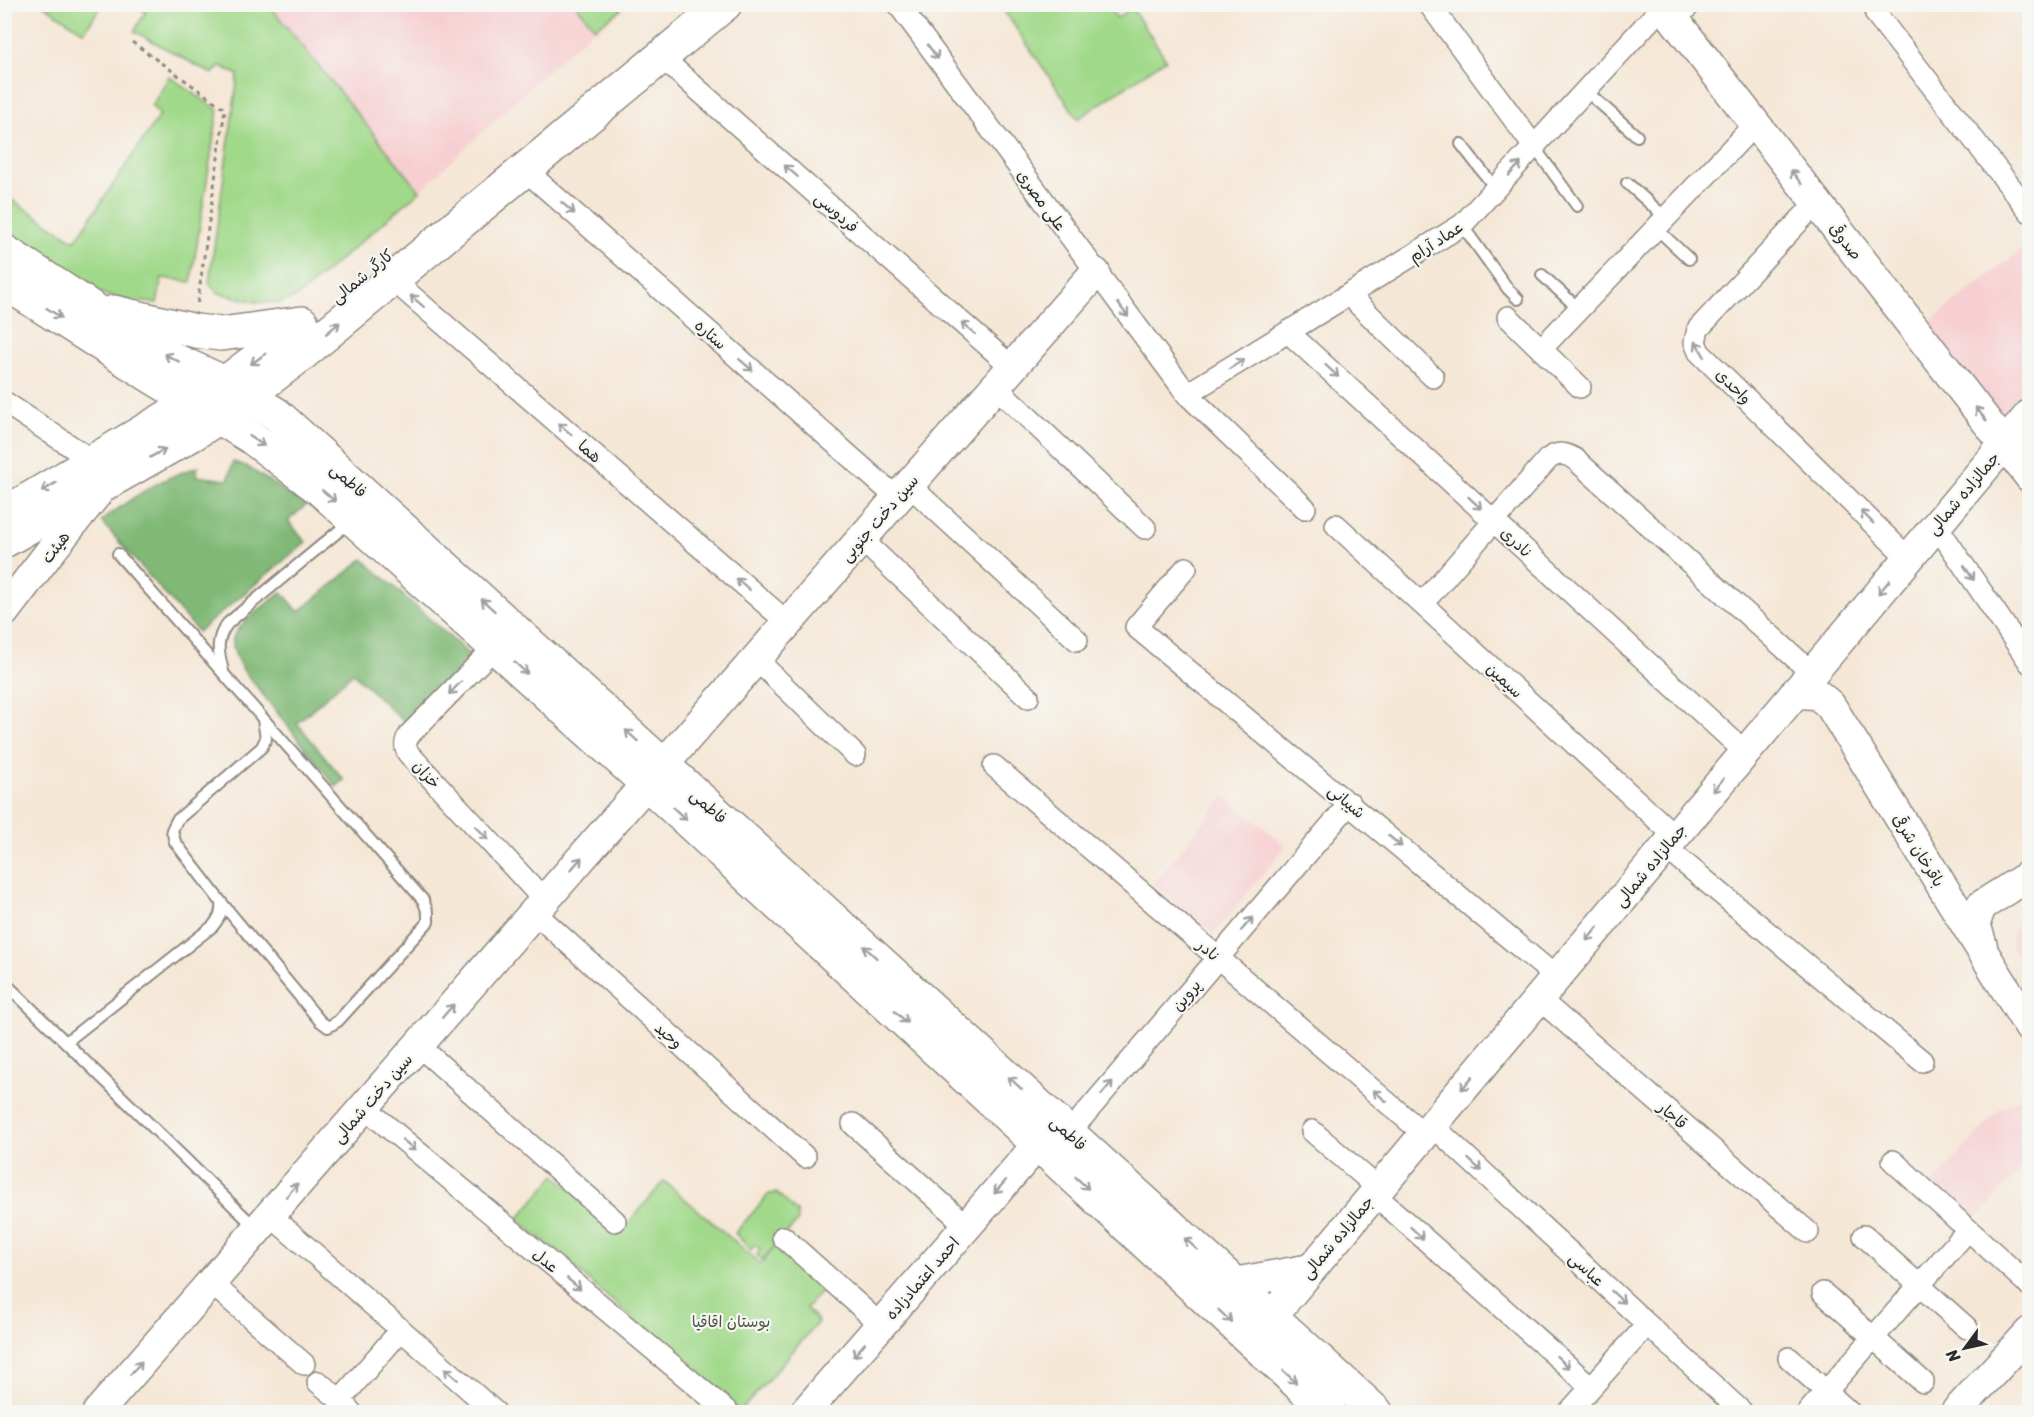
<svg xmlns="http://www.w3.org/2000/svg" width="2034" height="1417" font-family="Sriracha,'Playpen Sans Arabic',sans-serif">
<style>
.built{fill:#f7cfd2}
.green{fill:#a1d98a;stroke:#66825a;stroke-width:1.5}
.forest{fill:#80b976;stroke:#567250;stroke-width:1.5}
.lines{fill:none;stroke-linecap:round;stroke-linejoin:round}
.lane-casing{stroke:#908980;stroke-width:14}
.street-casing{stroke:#908980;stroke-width:24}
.secondary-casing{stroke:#908980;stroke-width:33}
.primary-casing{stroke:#908980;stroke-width:36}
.path{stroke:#908980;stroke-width:3;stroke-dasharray:4.5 4.5;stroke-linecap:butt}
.lane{stroke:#fff;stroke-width:10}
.street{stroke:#fff;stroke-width:21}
.secondary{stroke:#fff;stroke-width:30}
.primary{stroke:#fff;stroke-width:33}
.oneway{stroke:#a0a0a0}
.labels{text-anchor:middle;stroke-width:4.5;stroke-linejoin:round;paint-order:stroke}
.street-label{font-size:16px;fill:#2b2b2b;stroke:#f6f6f2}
.park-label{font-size:16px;fill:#485643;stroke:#f6f6f2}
</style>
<rect width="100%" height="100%" fill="#f6f6f2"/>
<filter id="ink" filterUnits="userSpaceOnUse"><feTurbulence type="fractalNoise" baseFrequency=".0167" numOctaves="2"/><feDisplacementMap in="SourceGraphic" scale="12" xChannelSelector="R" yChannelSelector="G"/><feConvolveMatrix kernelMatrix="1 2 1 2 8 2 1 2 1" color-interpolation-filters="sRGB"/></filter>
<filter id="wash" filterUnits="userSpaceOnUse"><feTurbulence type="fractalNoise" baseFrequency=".008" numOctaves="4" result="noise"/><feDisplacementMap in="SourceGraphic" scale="24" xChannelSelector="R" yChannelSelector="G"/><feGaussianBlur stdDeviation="1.35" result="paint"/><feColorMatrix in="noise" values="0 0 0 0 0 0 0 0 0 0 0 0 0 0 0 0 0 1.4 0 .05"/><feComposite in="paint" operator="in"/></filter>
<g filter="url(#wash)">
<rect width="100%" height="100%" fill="#f5e7d6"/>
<g class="built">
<polygon points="269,5 576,5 595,28 530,87 420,191"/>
<polygon points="2029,244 2029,382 2001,415 1993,415 1925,325"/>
<polygon points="1225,796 1286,846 1214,934 1153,884"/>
<polygon points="2029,919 2029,976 2010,944 2013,930"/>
<polygon points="2029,1092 2029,1161 1973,1222 1933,1184 1999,1109"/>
</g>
<g class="green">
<polygon points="43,5 102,5 84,32"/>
<polygon points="134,5 269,5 420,191 298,296 281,303 257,302 218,293 209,283 238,75 221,66 212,74 134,31 146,12"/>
<polygon points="576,5 619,5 621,10 595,28"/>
<polygon points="1000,5 1107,5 1117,18 1132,8 1166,59 1078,119"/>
<polygon points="169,76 218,110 191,282 162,278 157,303 129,301 91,291 5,234 4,195 75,241 160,115 152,106"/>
<polygon points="555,1175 621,1232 664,1181 761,1264 775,1247 824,1288 806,1308 818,1322 740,1412 518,1219"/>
<polygon points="777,1193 797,1212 798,1221 762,1260 757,1255 760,1249 754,1245 751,1250 735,1233 769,1194"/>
</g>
<g class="forest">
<path d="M233 462 246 466 306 505 288 521 306 542 198 632 101 521C132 498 161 477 198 467L196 476 228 480Z"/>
<path d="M363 559 472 657 405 723 353 673 297 723 344 780 336 787 241 667C236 658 232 649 233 639 235 625 271 601 282 592L299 612Z"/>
</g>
</g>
<g filter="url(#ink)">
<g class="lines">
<defs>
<g id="lane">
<polyline points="1586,91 1637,136"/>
<polyline points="1461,144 1496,189"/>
<polyline points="1535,148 1577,206"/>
<polyline points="1627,183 1666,218"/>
<polyline points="1462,225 1508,289 1518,299"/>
<polyline points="1656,228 1689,259"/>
<polyline points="1542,275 1579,309"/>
<polyline points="118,554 423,900 428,913 428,922 338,1021 328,1027 320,1021 221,902"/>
<path d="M223 671C218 652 215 639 228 623L352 520"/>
<polyline points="4,982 257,1229"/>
<path d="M66 1042 213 926C220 917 222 912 221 902L175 842 172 830 177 820 262 747 266 738 263 720"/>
</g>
<g id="street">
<polyline points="898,4 1187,394 1305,508"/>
<polyline points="1429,4 1535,148"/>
<polyline points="1876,14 2030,212"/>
<polyline points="1675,21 1690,4"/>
<polyline points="661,57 1012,367"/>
<polyline points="524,169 897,498"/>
<polyline points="1816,203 1698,329 1695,342 1699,352 1908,558"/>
<polyline points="392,279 788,623"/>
<polyline points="1349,295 1433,377"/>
<polyline points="1508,317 1580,387"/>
<polyline points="1288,332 1745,752"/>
<polyline points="1541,349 1755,124"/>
<polyline points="995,386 1145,528"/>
<polyline points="1187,394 1462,225 1663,6"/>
<polyline points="4,402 93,461"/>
<polyline points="909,485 1077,640"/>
<polyline points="1336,525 1675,836"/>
<polyline points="1936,525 2030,663"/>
<polyline points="861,539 1028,697"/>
<polyline points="1186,568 1136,627 1556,977"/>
<path d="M1422 604 1548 459C1558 452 1565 453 1575 459L1812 673"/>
<path d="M496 646 411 733C405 740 404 745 408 753L544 900"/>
<polyline points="756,659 855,755"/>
<polyline points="994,766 1424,1134"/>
<polyline points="1665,847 1922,1061"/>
<polyline points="534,912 805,1157"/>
<polyline points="1538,998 1808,1232"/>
<polyline points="418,1045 615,1221"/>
<polyline points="364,1107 728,1412"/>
<polyline points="853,1124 967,1226"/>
<polyline points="1432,1125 1742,1412"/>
<polyline points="1312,1131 1378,1188"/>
<polyline points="1069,1133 1350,803"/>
<polyline points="1893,1161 2030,1286"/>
<polyline points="1374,1194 1591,1387"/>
<polyline points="270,1215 495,1412"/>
<polyline points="1864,1236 1967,1328"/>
<polyline points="783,1237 881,1325"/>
<polyline points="211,1283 304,1364"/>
<polyline points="1823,1293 1923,1382"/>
<polyline points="1789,1358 1849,1412"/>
<polyline points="318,1382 340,1400 351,1412"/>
<polyline points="340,1400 401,1330"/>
<polyline points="1569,1412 1647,1325"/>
<polyline points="1808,1412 1968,1230"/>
</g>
<g id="secondary">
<polyline points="1662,4 2030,477"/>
<polyline points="4,612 49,553 102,487"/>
<polyline points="1795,693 1817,694 1830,705 2030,1028"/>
<polyline points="664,764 1095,273"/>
<polyline points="1982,946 1975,923 1981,906 2030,875"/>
<polyline points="1234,1283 1311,1269"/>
<polyline points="1271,1317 2030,414"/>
<polyline points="98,1412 647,783"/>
<polyline points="805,1412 1039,1143"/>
<polyline points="1956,1412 2030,1332"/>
</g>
<g id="primary">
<polyline points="4,251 166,356 225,383 276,414 1376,1412"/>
<polyline points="4,282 151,376 251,437 320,489 665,800 1329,1412"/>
<polyline points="114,312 196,331 221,334 302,323"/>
<polyline points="4,514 225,383 287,336"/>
<polyline points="4,541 191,435 219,417 301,355 725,4"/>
</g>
</defs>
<use href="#lane" class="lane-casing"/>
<use href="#street" class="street-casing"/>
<use href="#secondary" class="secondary-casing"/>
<use href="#primary" class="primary-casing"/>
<polyline class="path" points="132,42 225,109 197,306"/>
<use href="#lane" class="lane"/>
<use href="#street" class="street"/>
<use href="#secondary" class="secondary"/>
<use href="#primary" class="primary"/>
</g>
<defs><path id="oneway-shaft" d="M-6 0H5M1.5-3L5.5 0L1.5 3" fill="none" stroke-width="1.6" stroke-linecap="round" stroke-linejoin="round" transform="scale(1.5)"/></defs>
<g class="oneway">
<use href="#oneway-shaft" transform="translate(933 52) rotate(54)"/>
<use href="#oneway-shaft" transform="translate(1515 169) rotate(-47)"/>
<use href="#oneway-shaft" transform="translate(791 171) rotate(-139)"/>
<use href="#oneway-shaft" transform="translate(1796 177) rotate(-128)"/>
<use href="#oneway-shaft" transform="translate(568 208) rotate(41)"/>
<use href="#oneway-shaft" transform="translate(417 301) rotate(-139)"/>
<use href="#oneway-shaft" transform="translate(1123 310) rotate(53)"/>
<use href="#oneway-shaft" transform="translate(54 313) rotate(33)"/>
<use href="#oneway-shaft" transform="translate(333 328) rotate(-40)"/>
<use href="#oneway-shaft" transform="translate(968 328) rotate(-139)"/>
<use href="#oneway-shaft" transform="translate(1700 349) rotate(-121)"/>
<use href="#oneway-shaft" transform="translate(172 358) rotate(-153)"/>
<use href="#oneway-shaft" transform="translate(258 359) rotate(144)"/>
<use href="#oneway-shaft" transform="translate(1237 364) rotate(-32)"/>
<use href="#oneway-shaft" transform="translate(746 365) rotate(41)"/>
<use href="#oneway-shaft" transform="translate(1332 371) rotate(43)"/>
<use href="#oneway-shaft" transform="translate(1981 414) rotate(-128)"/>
<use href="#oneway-shaft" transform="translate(565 429) rotate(-139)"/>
<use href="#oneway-shaft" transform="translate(257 441) rotate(34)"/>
<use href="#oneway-shaft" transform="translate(158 453) rotate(-29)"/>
<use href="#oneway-shaft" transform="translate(49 487) rotate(149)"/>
<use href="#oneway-shaft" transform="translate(329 496) rotate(41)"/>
<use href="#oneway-shaft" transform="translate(1475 503) rotate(43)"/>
<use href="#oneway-shaft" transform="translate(1867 517) rotate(-135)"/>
<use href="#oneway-shaft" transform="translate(1969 573) rotate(56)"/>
<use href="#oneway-shaft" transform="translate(743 584) rotate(-139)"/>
<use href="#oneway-shaft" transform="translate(1884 587) rotate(130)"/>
<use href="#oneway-shaft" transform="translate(488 605) rotate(-138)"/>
<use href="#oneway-shaft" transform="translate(521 668) rotate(42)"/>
<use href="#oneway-shaft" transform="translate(455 688) rotate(134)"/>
<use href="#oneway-shaft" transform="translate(632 736) rotate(-138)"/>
<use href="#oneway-shaft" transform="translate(1718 785) rotate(130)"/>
<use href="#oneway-shaft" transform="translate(680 814) rotate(43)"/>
<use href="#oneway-shaft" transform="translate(482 833) rotate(47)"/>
<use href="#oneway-shaft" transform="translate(1395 841) rotate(40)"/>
<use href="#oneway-shaft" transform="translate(576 864) rotate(-49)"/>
<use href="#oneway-shaft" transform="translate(1247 924) rotate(-49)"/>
<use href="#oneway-shaft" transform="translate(1592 934) rotate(130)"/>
<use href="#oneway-shaft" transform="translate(870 952) rotate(-138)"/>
<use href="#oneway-shaft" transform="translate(448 1011) rotate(-49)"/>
<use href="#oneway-shaft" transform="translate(901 1017) rotate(43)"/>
<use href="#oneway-shaft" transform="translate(1015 1083) rotate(-138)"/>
<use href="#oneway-shaft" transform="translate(1467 1083) rotate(130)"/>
<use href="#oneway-shaft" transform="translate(1107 1088) rotate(-50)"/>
<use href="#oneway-shaft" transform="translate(1380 1096) rotate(-140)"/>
<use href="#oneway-shaft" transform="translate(409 1145) rotate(40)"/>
<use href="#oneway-shaft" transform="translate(1475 1165) rotate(43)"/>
<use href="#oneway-shaft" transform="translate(1082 1183) rotate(43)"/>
<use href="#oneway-shaft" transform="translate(1000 1187) rotate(131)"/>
<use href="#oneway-shaft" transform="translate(292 1190) rotate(-49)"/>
<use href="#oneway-shaft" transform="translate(1417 1233) rotate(42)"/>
<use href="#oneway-shaft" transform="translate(1191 1244) rotate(-138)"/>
<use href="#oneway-shaft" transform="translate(574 1284) rotate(40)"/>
<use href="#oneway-shaft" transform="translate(1618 1297) rotate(43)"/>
<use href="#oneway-shaft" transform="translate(1225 1316) rotate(43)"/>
<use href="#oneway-shaft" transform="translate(859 1350) rotate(131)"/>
<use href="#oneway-shaft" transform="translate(1563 1362) rotate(42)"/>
<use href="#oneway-shaft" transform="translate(136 1368) rotate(-49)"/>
<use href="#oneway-shaft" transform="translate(451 1374) rotate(-139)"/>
<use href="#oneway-shaft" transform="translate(1290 1377) rotate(43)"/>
</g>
</g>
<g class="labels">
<g class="street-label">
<text transform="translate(1042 200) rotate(54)" y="6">علی مصری</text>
<text transform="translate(837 212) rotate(41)" y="6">فردوسی</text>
<text transform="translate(1436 241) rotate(-33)" y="6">عماد آرام</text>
<text transform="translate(1846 241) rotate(52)" y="6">صدوقی</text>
<text transform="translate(362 276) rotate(-39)" y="6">کارگر شمالی</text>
<text transform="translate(711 334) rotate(41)" y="6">ستاره</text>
<text transform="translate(1734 386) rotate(45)" y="6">واحدی</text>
<text transform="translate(590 451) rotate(41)" y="6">هما</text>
<text transform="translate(349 480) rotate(42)" y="6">فاطمی</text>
<text transform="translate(1963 493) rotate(-50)" y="6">جمالزاده شمالی</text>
<text transform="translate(879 518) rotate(-49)" y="6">سین دخت جنوبی</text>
<text transform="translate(1517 542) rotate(43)" y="6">نادری</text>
<text transform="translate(55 547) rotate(-53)" y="6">هیئت</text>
<text transform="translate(1505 680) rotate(43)" y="6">سیمین</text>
<text transform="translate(427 774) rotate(47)" y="6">خزان</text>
<text transform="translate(1347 801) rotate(40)" y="6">شیبانی</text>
<text transform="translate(709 806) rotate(42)" y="6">فاطمی</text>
<text transform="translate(1919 850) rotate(58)" y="6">باقرخان شرقی</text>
<text transform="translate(1650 865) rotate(-50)" y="6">جمالزاده شمالی</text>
<text transform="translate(1209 950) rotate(40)" y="6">نادر</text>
<text transform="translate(1186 995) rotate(-50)" y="6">پروین</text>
<text transform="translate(669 1035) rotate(42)" y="6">وحید</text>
<text transform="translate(372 1098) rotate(-49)" y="6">سین دخت شمالی</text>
<text transform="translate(1673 1115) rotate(41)" y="6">قاجار</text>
<text transform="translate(1069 1133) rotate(43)" y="6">فاطمی</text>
<text transform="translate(1337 1237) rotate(-50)" y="6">جمالزاده شمالی</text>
<text transform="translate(546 1260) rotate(40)" y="6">عدل</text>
<text transform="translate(1587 1269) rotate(43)" y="6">عباسی</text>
<text transform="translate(922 1278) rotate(-49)" y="6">احمد اعتمادزاده</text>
</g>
<g class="park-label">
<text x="731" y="1327">بوستان اقاقیا</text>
</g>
</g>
<rect width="2034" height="1417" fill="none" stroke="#f6f6f2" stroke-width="24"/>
<g transform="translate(1965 1348) rotate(237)" stroke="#f6f6f2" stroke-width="4.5" paint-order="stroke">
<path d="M0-4.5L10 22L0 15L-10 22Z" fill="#2b2b2b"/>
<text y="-9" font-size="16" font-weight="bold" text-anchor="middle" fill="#2b2b2b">N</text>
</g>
</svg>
